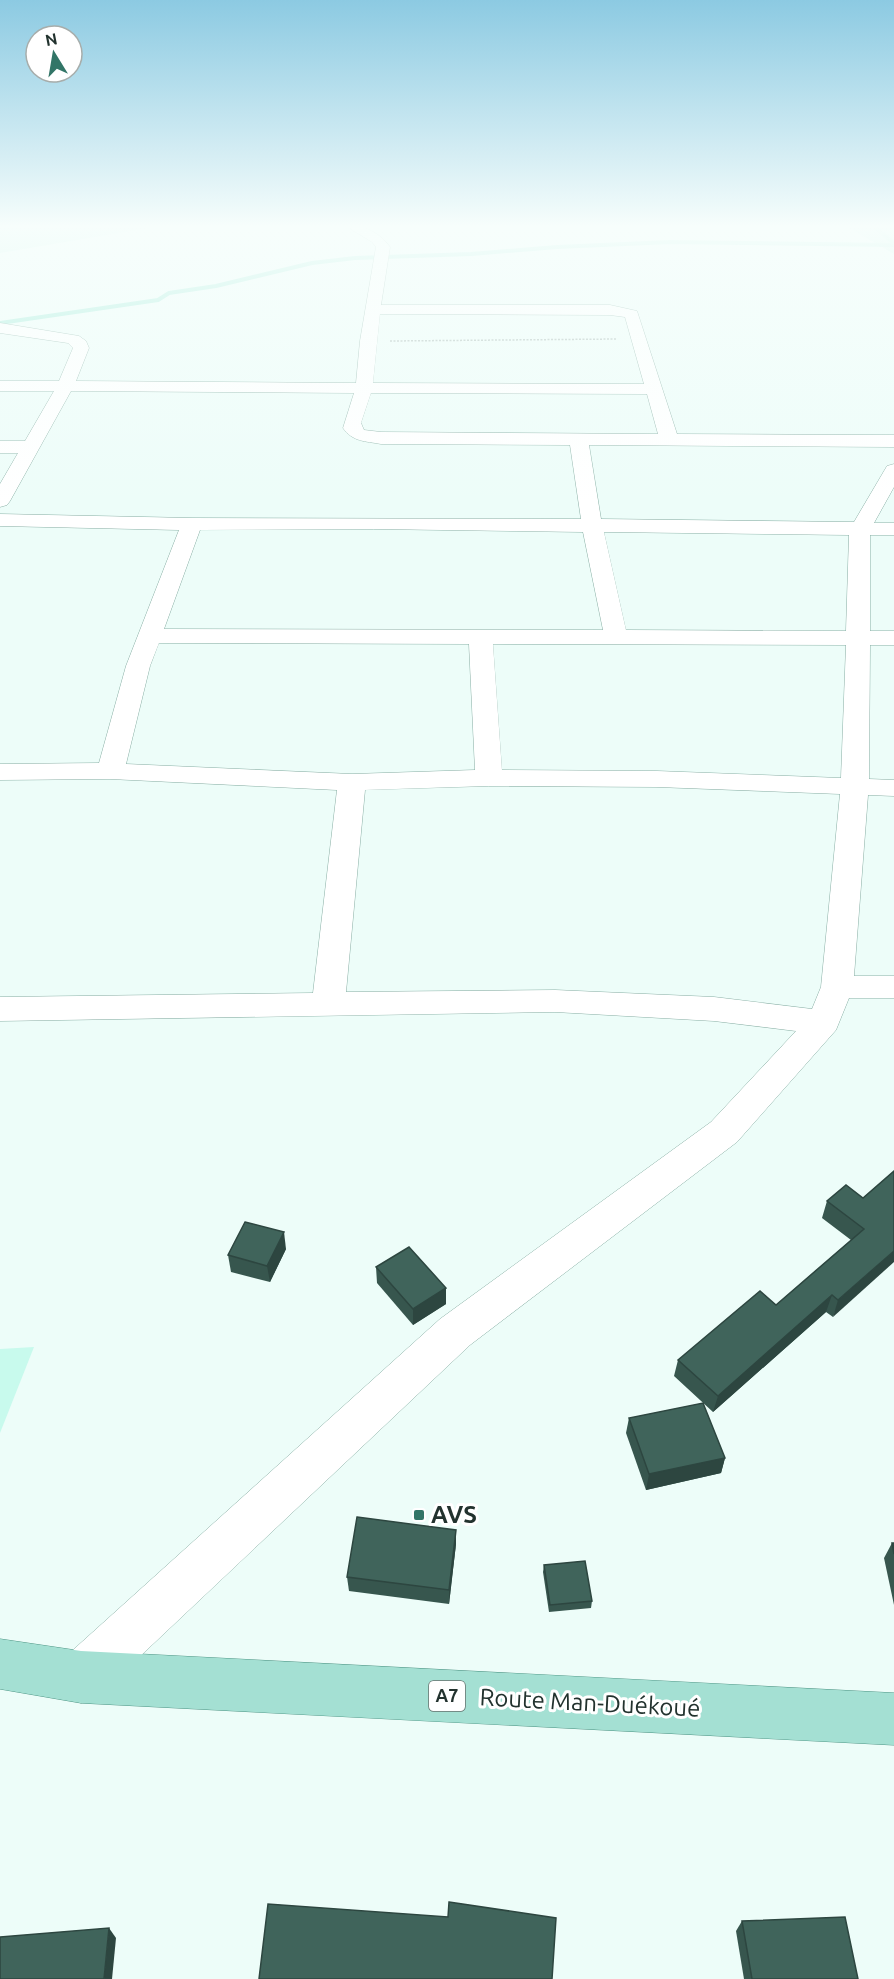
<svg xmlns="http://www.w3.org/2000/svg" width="894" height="1979" font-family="Ubuntu,sans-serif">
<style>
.built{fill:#c8faed}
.green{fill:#c9f4e9}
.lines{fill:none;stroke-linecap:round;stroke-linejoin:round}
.stream{stroke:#a2ebd9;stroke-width:4}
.minor-casing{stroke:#89afa5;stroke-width:1}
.major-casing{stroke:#4f9686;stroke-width:1}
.path{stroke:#abbbb7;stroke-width:1.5;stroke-dasharray:2 1.5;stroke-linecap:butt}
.minor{fill:#fff;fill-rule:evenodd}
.major{fill:#a4e0d3;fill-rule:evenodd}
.wall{fill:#37564e}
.shaded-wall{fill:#2d4640}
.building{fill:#40645b;stroke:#2d4640;stroke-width:1.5}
.poi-dot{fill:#327567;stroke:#fff;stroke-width:2}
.labels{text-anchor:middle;stroke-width:6;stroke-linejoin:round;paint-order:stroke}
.shield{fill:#fff;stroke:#64706d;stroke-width:1.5}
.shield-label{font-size:18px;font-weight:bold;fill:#22322e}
.near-poi-label{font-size:24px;font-weight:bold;fill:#22322e;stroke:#fff;text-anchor:start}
.near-street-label{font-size:24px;fill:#22322e;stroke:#fff}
</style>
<rect width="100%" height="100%" fill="#edfdf9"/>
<polygon class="built" points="34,1347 0,1433 0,1349"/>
<g class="green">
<polygon points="0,226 148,228 0,253"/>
<polygon points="846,226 894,226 894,254"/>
</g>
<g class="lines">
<g class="stream">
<polyline points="873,226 894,243"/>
<polyline points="0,323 158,300 169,293 216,286 312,263 355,258 471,254 557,247 670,242 894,245"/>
</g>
<defs>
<path id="minor" d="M346 226C364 225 379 232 390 247L381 305H610L637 311 677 434 894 435V447L589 445 601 519 854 522 887 466 894 464V487L874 523H894V535H870V631H894V645H870L869 779 894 780V796L868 795 854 976H894V998H849L836 1030 737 1142 470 1345 99 1695 81 1703 63 1695 55 1677 63 1659 440 1319 711 1122 796 1031 714 1021 555 1012 0 1021V997L313 993 337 790 110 779 0 780V764L99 763 126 666 179 530 0 526V514L192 518 581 519 570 445 381 444C365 441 353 442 343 428L354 393 71 391 10 501 7 505 0 507V484L18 453H0V441H25L54 391H0V381H59L73 348 68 343 0 333V323L79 336 86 341 89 348 76 381 356 383 360 341 376 247 372 242ZM380 314 610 315 625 317 644 384 373 383ZM371 393 647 394 658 434 381 432 364 430 361 423ZM374 529 583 532 603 630 164 629 200 530ZM604 532 849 535 846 631 626 630ZM159 643 469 644 475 770 352 774 126 764 150 666ZM493 644 846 645 841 778 657 771 502 770ZM489 786 657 787 840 794 821 987 812 1009 714 997 555 990 346 992 365 790Z"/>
<polygon id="major" points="0,1639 81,1651 894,1693 894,1745 81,1703 0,1689"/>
</defs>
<use href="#minor" class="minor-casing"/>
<use href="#major" class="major-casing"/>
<polyline class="path" points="390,341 617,339"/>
<use href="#minor" class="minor"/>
<use href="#major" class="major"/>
</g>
<g class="wall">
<polygon points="894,1171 833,1317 826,1312 713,1412 674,1376 678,1360 776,1305 851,1240 822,1218 827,1201 863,1198"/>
<polygon points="286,1249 270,1282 231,1272 228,1255"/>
<polygon points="376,1267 446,1288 446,1304 413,1325 377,1283"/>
<polygon points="629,1418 725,1458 721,1473 646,1490 626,1433"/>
<polygon points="892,1543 894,1543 894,1605 884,1558"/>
<polygon points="456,1544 449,1604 349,1591 347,1577"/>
<polygon points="544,1565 592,1601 591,1608 549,1612 543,1572"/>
<polygon points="742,1921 858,1979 744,1979 736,1931"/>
</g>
<g class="shaded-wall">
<polygon points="284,1232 286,1249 270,1282 267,1266"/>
<polygon points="894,1251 894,1262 833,1317 838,1300"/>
<polygon points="446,1288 446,1304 413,1325 413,1309"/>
<polygon points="832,1295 826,1312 713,1412 718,1396"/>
<polygon points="725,1458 721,1473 646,1490 649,1474"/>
<polygon points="456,1530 456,1544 449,1604 449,1590"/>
<polygon points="109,1928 116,1938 112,1979 104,1979"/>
</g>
<g class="building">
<polygon points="894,1171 894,1251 838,1300 832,1295 718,1396 678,1360 760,1291 776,1305 864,1229 827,1201 846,1185 863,1198"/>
<polygon points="245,1222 284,1232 267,1266 228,1255"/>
<polygon points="409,1247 446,1288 413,1309 376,1267"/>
<polygon points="703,1403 725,1458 649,1474 629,1418"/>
<polygon points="357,1517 456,1530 449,1590 347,1577"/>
<polygon points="892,1543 894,1543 894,1554"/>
<polygon points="585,1561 592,1601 550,1605 544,1565"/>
<polygon points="449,1902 556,1918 552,1979 259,1979 268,1904 448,1917"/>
<polygon points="845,1917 858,1979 752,1979 742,1921"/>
<polygon points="109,1928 104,1979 0,1979 0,1937"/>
</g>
<linearGradient id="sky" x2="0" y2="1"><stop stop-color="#8ccae2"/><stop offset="0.45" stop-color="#f7fefc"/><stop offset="1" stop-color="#f7fefc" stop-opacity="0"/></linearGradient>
<rect width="894" height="503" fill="url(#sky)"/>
<rect class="poi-dot" x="413" y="1509" width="12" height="12" rx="3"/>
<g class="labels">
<rect class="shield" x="429" y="1681" width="36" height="30" rx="4.5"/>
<g class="shield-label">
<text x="447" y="1702">A7</text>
</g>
<g class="near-poi-label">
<text x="431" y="1523">AVS</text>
</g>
<g class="near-street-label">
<text transform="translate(590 1703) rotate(3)" y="8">Route Man-Duékoué</text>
</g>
</g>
<g transform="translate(54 54) rotate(349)"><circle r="28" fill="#ffffff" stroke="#a7adab" stroke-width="1.5"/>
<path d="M0-4.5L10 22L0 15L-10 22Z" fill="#327567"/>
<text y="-9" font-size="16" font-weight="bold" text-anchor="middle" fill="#22322e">N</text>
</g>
</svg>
